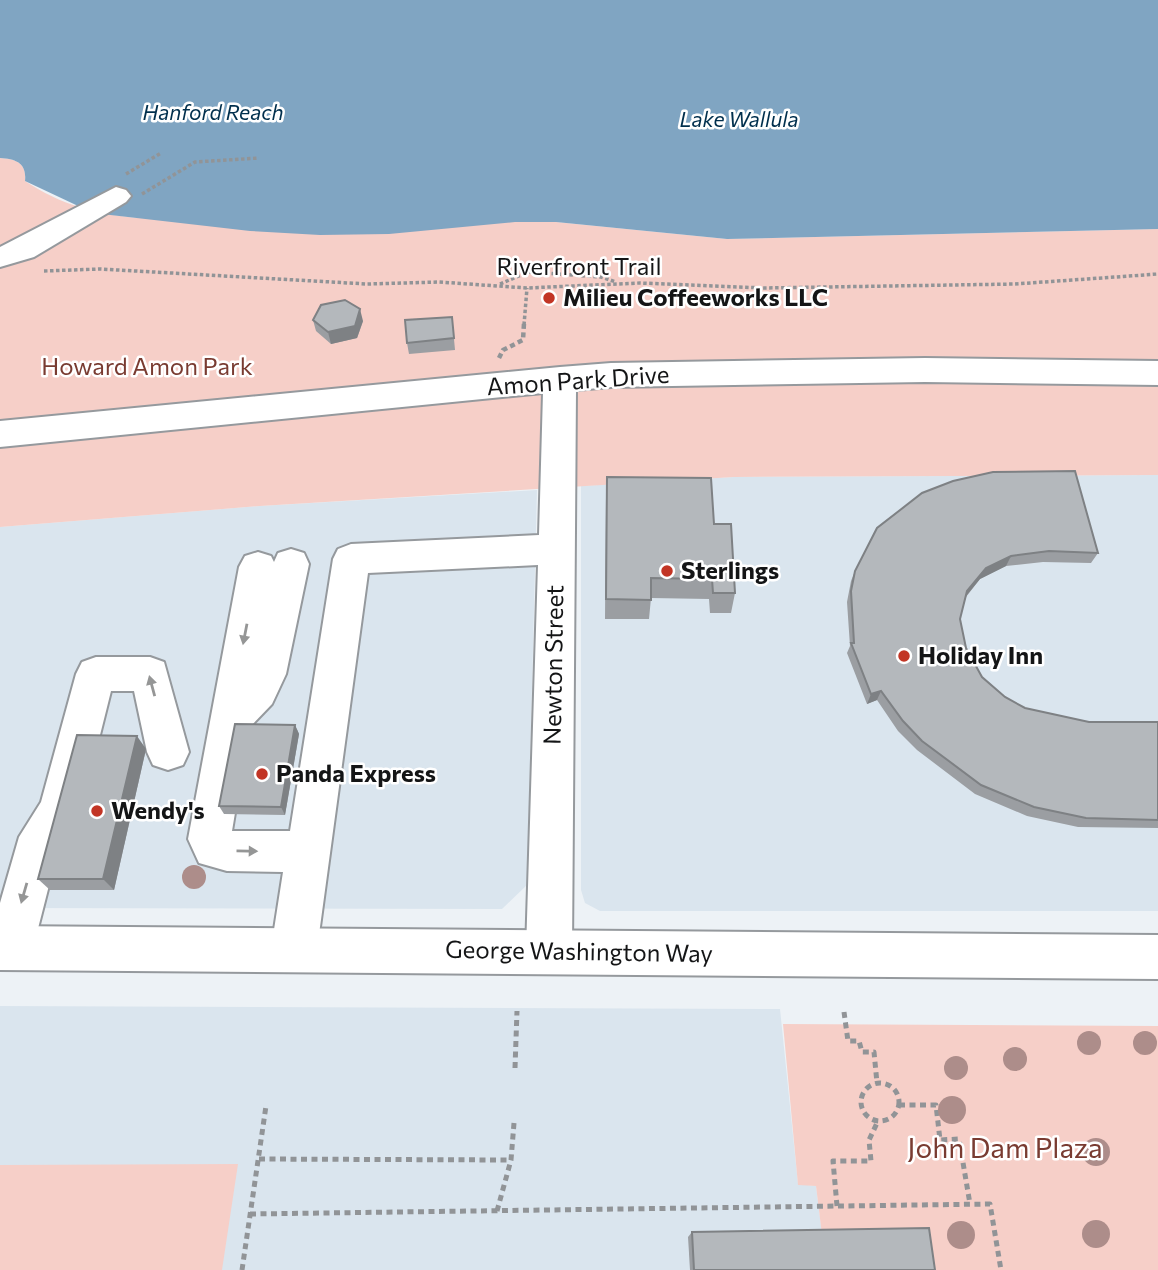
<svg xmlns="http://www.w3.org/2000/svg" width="1158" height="1270" font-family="Commissioner,sans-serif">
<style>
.built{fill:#dae5ee}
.green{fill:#f6cfc8}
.water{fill:#80a5c2}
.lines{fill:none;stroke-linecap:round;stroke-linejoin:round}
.minor-casing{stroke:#95999d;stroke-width:4}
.major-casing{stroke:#95999d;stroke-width:4}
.path-far2{stroke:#919497;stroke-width:3.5;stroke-dasharray:3.5 2.5;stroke-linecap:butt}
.path-far1{stroke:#919497;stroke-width:4.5;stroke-dasharray:5 3.5;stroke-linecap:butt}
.path{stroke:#919497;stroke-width:5;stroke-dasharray:6 4.5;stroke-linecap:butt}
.minor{fill:#fff;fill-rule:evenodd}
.major{fill:#fff;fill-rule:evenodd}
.tree{fill:#ad8d8a}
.wall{fill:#9b9ea2}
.shaded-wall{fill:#7e8184}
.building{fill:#b4b8bc;stroke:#7e8184;stroke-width:2}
.oneway{fill:#959696}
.poi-dot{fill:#c23525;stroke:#fff;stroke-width:2.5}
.labels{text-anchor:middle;stroke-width:5;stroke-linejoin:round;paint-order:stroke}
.far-water-label{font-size:21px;font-style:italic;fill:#002f4d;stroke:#fff}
.street-label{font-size:24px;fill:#141516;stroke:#fff}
.poi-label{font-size:24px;font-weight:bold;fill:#141516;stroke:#fff;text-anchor:start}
.park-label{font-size:24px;fill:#793b31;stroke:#fff}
.near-park-label{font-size:28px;fill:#793b31;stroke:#fff}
</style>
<rect width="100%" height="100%" fill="#edf2f6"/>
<g class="built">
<polygon points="1158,475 1158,911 600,911 585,903 581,890 581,486 734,477"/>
<polygon points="537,490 527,885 502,909 0,908 0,527 260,506"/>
<polygon points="0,1006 780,1009 798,1184 816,1186 822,1234 923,1270 0,1270"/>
</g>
<g class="green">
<path d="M0 158C16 159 27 163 25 181 61 205 96 214 138 218L556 222 727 239 1158 229V475L734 477 260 506 0 527Z"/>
<polygon points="783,1024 1158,1026 1158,1270 923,1270 822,1235 816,1186 798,1185"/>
<polygon points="238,1164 222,1270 0,1270 0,1165"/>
</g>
<path class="water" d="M0 0H1158V229L727 239 556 222H515L389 234 320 235 250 231 93 213 25 181C27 163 16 159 0 158Z"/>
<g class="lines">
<defs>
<g id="minor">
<polygon points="116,187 126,190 131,196 126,202 34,257 0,267 0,247"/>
<polygon points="925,358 1158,361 1158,385 925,382 611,387 576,390 572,951 565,967 549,973 533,967 526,951 538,565 368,573 317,949 310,965 294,971 278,965 271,949 283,872 227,871 199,863 188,839 239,567 245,556 258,552 271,556 274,562 278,553 291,549 304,553 309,564 286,674 272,704 249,728 232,831 290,831 333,559 338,549 351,544 539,535 543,393 0,447 0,421 560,367 611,363"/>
<polygon points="96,657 150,657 164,662 189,752 183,765 168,770 153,765 147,752 134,691 111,691 81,811 59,846 33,948 26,964 10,970 0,966 0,903 19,837 41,802 76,674 82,662"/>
</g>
<polygon id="major" points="0,926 1158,935 1158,979 0,970"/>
</defs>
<use href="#minor" class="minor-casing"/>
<use href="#major" class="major-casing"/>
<g class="path-far2">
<polyline points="126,174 161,153"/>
<polyline points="142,194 195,162 259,158"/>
<polyline points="44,271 100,269 367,284 439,282 527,288 640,283 764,288 1015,284 1158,274"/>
<polyline points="500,284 528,272 601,277 616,282"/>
<polyline points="524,325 527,288"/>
</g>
<polyline class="path-far1" points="499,358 503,350 523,340 524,323"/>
<g class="path">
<polyline points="844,1012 848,1041 859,1041 862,1052 874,1052 877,1083"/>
<polyline points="515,1068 517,1011"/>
<circle cx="880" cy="1102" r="19"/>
<polyline points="899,1105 936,1105 940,1140 959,1139 970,1204"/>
<polyline points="259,1159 511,1160"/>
<polyline points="837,1206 833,1161 871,1161 869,1140 878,1121"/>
<polyline points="497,1211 511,1160 514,1123"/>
<polyline points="250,1214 990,1204 1001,1270"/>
<polyline points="242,1270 266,1106"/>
</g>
<use href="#minor" class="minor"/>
<use href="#major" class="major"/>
</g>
<g class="tree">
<circle cx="194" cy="877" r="12"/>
<circle cx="1089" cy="1043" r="12"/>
<circle cx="1145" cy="1043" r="12"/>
<circle cx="1015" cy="1059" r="12"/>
<circle cx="956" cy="1068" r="12"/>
<circle cx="952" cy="1110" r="14"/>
<circle cx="1096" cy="1152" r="14"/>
<circle cx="1096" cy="1234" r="14"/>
<circle cx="961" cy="1235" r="14"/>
</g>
<g class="wall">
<polygon points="452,317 455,350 409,354 407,343"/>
<polygon points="313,320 363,321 357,338 331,344 316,331"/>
<polygon points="606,498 714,524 735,593 731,613 710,613 709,599 651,598 649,619 605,619"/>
<polygon points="877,528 1098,553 1091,563 1043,562 1006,566 980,579 966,597 960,619 966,648 982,677 1005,697 1025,708 1089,722 1158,722 1158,828 1078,827 1027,816 975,794 917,750 898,731 877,700 867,704 847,653 850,646 847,602 851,581 855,571"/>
<polygon points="295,725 299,734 285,815 224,814 219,806"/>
<polygon points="146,749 114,890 50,890 38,879"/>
<polygon points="692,1232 935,1270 690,1270 688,1237"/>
</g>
<g class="shaded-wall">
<polygon points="360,309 363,321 357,338 331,344 328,332"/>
<polygon points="1011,556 1006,566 980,579 962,601 967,591 986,568"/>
<polygon points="881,691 877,700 867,704 871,694"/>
<polygon points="295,725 299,734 285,815 281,807"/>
<polygon points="137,736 146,749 114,890 103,879"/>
</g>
<g class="building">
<polygon points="345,300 360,309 355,326 328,332 313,320 321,305"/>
<polygon points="452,317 454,338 407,343 405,320"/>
<polygon points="1075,471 1098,553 1049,551 1011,556 986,568 967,591 960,619 966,648 982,677 1005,697 1025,708 1089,722 1158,722 1158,820 1086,818 1034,807 981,785 922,741 903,721 881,691 871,694 851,643 854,643 851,591 855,571 877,528 922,493 953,481 993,472"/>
<polygon points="607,477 711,478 714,524 731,524 735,593 713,593 712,579 651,578 651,600 606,599"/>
<polygon points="235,724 295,725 281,807 219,806"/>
<polygon points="77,735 137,736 103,879 38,879"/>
<polygon points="929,1228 935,1270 694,1270 692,1232"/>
</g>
<defs><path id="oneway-solid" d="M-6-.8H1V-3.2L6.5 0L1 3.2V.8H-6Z" transform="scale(1.75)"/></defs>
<g class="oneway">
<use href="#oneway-solid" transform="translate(245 634) rotate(101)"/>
<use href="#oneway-solid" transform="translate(152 686) rotate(-105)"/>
<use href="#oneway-solid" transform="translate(247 851) rotate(1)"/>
<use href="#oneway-solid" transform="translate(24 893) rotate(106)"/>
</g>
<g class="poi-dot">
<circle cx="549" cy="298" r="7"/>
<circle cx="667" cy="571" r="7"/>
<circle cx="904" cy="656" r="7"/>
<circle cx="262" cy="774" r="7"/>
<circle cx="97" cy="811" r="7"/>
</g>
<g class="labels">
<g class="far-water-label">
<text x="213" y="120">Hanford Reach</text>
<text x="739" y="127">Lake Wallula</text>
</g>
<g class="street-label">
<text x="579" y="275">Riverfront Trail</text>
<text transform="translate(578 381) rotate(-4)" y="8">Amon Park Drive</text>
<text transform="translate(554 665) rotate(-89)" y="8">Newton Street</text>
<text transform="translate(579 952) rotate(1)" y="8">George Washington Way</text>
</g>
<g class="poi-label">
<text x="563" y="306">Milieu Coffeeworks LLC</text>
<text x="681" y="579">Sterlings</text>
<text x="918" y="664">Holiday Inn</text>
<text x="276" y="782">Panda Express</text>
<text x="111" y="819">Wendy's</text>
</g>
<g class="park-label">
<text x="147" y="375">Howard Amon Park</text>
</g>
<g class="near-park-label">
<text x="1005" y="1158">John Dam Plaza</text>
</g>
</g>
</svg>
